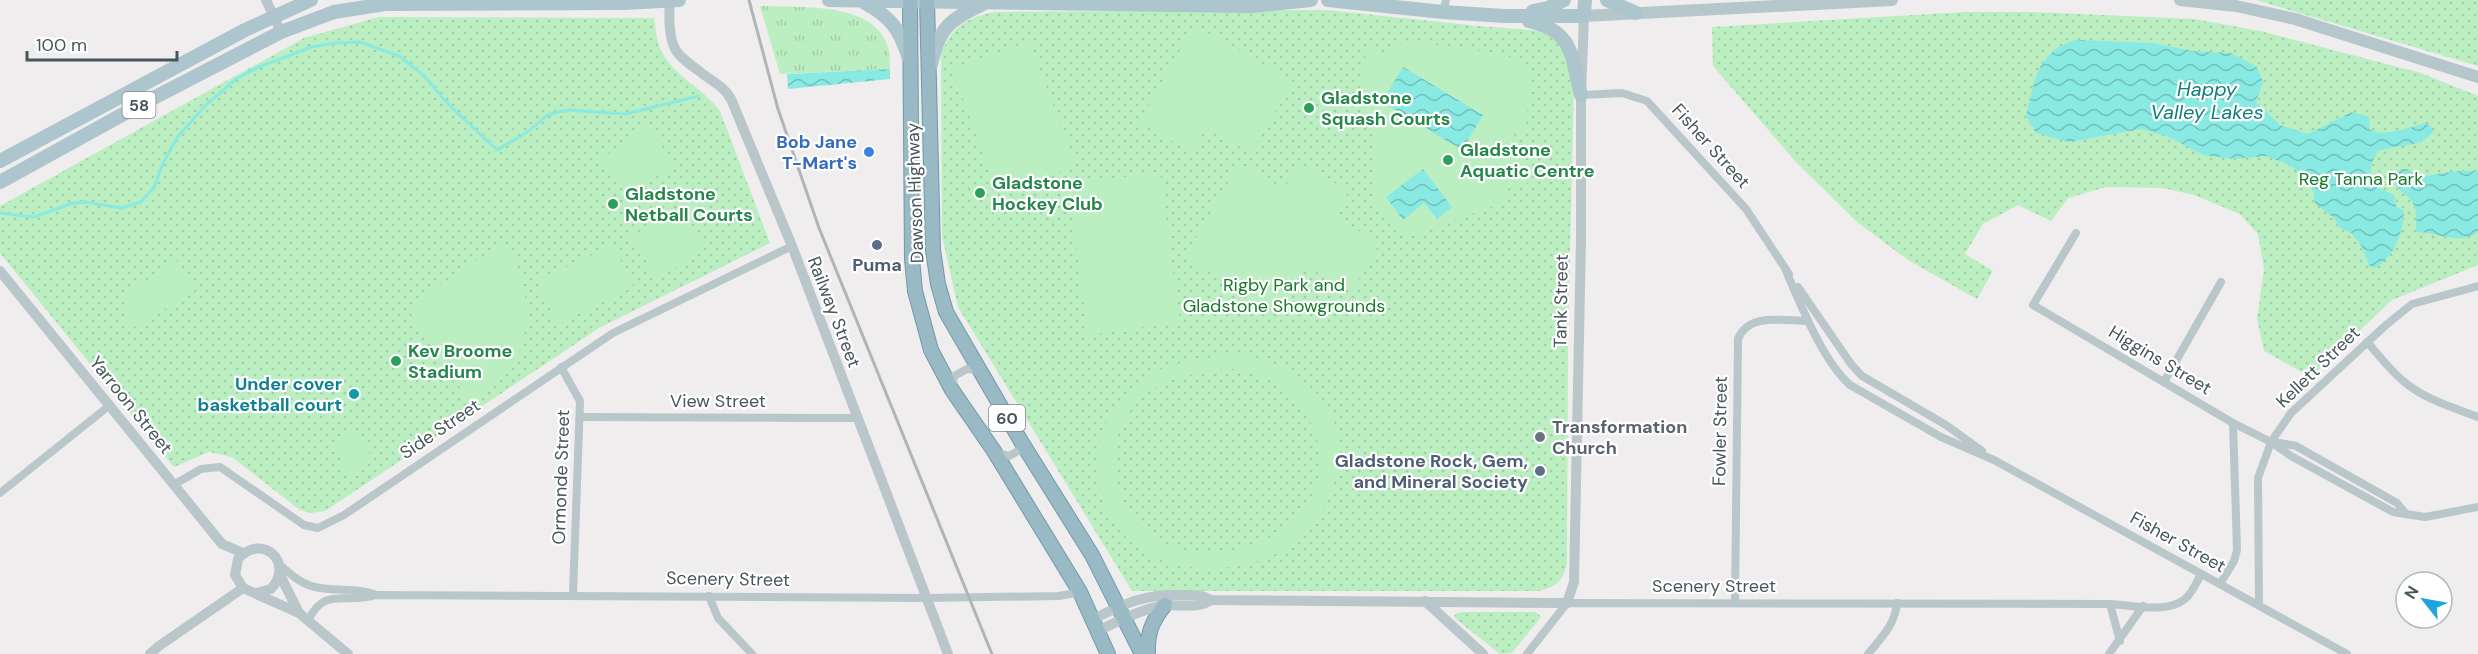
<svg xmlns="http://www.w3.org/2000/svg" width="2478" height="654" font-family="'DM Sans',sans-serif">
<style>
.grass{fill:url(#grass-tufts)}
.park{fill:url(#park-dots)}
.garden{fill:#bbeec1;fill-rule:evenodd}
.water{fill:url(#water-waves)}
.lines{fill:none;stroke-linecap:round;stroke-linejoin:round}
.stream{stroke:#89eae3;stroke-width:3}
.trunk-casing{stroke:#709aa8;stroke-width:16}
.minor{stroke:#b9c6ca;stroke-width:8}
.tertiary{stroke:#b9c6ca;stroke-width:10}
.secondary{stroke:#b6c7cc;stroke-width:12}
.primary{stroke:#adc5cc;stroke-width:14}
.trunk{stroke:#99bac4;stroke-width:14}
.rail{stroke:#afb5b8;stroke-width:3}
.leisure-dot{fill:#2e9e5b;stroke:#fff;stroke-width:2}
.shop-dot{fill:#3f7fe0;stroke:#fff;stroke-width:2}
.service-dot{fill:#5c6f8a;stroke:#fff;stroke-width:2}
.culture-dot{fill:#0f9aa8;stroke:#fff;stroke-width:2}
.worship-dot{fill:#6b7280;stroke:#fff;stroke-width:2}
.labels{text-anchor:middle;stroke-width:4.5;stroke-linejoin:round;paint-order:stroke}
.shield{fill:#fff;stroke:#7e898c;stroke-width:1.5}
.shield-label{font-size:16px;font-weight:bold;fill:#46565a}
.leisure-label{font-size:18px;font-weight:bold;fill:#27864d;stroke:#fff;text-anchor:start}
.shop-label{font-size:18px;font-weight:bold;fill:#366cbe;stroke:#fff;text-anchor:end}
.street-label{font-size:18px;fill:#46565a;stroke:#fff}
.park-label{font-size:18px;fill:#187a2d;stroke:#fff}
.service-label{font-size:18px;font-weight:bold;fill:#4e5e75;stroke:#fff}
.culture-label{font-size:18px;font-weight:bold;fill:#0d838f;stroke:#fff;text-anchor:end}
.worship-label{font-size:18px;font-weight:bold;fill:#5b616d;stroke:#fff;text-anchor:start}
.water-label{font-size:20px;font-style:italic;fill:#0f8078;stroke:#fff}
</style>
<defs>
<pattern id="grass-tufts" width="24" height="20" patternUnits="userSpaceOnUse" patternTransform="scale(1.5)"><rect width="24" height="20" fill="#bbeec1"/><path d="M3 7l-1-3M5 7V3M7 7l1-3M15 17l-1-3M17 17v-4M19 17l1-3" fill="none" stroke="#a2cea8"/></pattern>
<pattern id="park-dots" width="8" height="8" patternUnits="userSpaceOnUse" patternTransform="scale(1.5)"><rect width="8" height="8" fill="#bbeec1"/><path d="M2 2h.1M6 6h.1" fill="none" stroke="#a2cea8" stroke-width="1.8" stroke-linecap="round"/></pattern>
<pattern id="water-waves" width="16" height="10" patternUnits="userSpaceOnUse" patternTransform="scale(1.5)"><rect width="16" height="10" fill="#89eae3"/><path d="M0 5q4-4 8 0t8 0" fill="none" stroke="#72c0bb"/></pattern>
</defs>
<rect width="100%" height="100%" fill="#f0edee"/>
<path class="grass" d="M760 6C808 8 895 0 890 69L780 74Z"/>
<g class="park">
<polygon points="2256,0 2478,0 2478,66"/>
<path d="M1327 10 1478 26 1546 31 1570 55 1574 88 1568 334 1567 562C1564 581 1556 587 1538 591H1132L958 307 942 236 941 54C951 28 968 16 995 12Z"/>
<polygon points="1965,12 2033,12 2194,19 2260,31 2421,73 2478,96 2478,265 2392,300 2311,377 2264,351 2257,319 2264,269 2258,234 2240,214 2194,195 2163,188 2106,187 2068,198 2051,221 2018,205 1983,224 1965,254 1993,271 1977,299 1908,260 1857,222 1795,161 1713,66 1712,27"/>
<path d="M379 17 654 18C656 28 656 41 661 50 674 77 703 88 720 111L770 243 599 328 325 511 311 513 300 510 232 457 209 452 174 467 0 253V206L304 38Z"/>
<polygon points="1463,612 1536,612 1541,617 1512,653 1500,654 1456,619 1454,616 1457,613"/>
</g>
<g class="garden">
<polygon points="1194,25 1293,81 1251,153 1206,128 1192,152 1139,122"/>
<polygon points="1029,41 1076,165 999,194 952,70"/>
<polygon points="1406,41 1505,54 1523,67 1530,77 1526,132 1515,132 1514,138 1528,183 1504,190 1508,201 1408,236 1395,231 1373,200 1376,138 1361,84 1367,72 1359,67 1370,49 1384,58 1391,50"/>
<polygon points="648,126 674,165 627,196 601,158"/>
<polygon points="1239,163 1284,189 1299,163 1349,191 1335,217 1380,243 1352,292 1306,266 1279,312 1185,258"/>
<polygon points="1160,172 1180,322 1088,335 1068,185"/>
<polygon points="678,207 704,249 657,279 631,237"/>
<path d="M505 242C530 284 538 338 503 378 494 388 482 396 470 403L411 314 413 303Z"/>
<polygon points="613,245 634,287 557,324 537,281"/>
<polygon points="177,260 196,290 136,327 127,324 125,317 127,293"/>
<path d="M1230 355C1260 356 1272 360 1297 377 1308 385 1319 394 1326 405 1359 459 1325 534 1270 557 1244 567 1216 570 1189 567 1093 556 1065 439 1140 381 1165 362 1200 359 1230 355ZM1229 369C1246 369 1256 374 1271 381 1289 390 1303 405 1311 423 1347 503 1267 559 1194 552 1112 544 1085 438 1151 390 1168 378 1207 370 1229 369Z"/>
<polygon points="354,429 374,460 351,476 331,444"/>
</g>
<g class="water">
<path d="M2075 40 2153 43 2193 51 2231 53 2257 67 2263 82 2256 102 2280 125 2308 134 2352 112 2369 117 2370 130C2386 137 2408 128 2425 123L2431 127 2433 132C2422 148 2395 145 2378 151 2369 166 2369 170 2375 186L2394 195 2396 206 2404 211C2403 233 2395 256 2375 268L2369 265 2361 245 2351 233 2339 227 2335 219 2315 203 2312 181 2287 164 2266 156 2234 159 2203 155 2169 137 2141 129 2069 142 2036 133 2026 116C2034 81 2037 52 2075 40Z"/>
<polygon points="1403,67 1483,115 1462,150 1382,102"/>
<polygon points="890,69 890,79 788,89 787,74"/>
<polygon points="1423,169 1452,207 1437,219 1424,203 1403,220 1386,197"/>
<path d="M2400 169H2407L2415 175 2424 176 2457 171H2478V232C2459 246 2437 232 2416 232 2419 191 2407 204 2390 177Z"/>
</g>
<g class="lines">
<polyline class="stream" points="0,213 34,217 73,203 85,202 122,208 141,202 154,187 164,161 179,135 207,104 236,79 257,68 311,47 336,43 360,42 399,56 422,74 449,105 497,150 529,131 546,116 554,113 569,110 625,114 699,96"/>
<defs>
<g id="trunk">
<polyline points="910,0 912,259 915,291 931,350 952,390 994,451 1080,592 1108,654"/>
<polyline points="927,0 933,250 938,284 946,312 1022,443 1092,555 1142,654"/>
<path d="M1148 654C1147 633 1152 621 1165 605"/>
</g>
</defs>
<use href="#trunk" class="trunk-casing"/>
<g class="minor">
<polyline points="1443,12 1446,0"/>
<polyline points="1581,95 1622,93 1647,101 1746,209 1789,274"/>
<polyline points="2076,233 2033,305 2233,423 2271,442 2291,456 2393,512 2425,517 2478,507"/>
<path d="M1786 271C1801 305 1822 360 1850 385L1941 437 1994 460 2347 654"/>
<polyline points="1798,287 1851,364 1862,376 1946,425 1982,451"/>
<path d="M2367 342C2378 354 2389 369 2402 380 2423 399 2452 407 2478 417"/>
<polyline points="561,367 580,401 573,594"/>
<polyline points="2164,382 2221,282"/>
<polyline points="952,390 954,376 967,369 979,370"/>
<polyline points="580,417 856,418"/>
<polyline points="2274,442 2296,446 2397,503 2406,514"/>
<polyline points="995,452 1009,456 1020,450 1022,443"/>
<polyline points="175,484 201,469 220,467 304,525 318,528 344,515 613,333 792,246"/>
<polyline points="0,493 110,405"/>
<path d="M279 564C290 574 301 584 315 587 335 592 357 587 376 595"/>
<polyline points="2220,584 2234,561 2237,550 2233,423"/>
<polyline points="709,596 718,618 752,654"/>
<path d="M1735 603 1738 339C1749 312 1784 321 1808 321"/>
<polyline points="2110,604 2120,641"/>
<polyline points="2259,605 2258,478 2271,442 2291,413 2386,325 2412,304 2478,286"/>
<path d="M308 621C325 585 345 605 376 595L926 598 1059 596 1080 592"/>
<path d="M1527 654 1567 603 2110 604C2131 605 2167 614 2185 599 2193 592 2196 583 2201 574"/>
<path d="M1868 654C1881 638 1895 625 1897 603"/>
<polyline points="2109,654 2143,606"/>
</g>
<g class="tertiary">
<polyline points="266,0 281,32"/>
<path d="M670 0C669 14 668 40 677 52 682 59 692 66 699 71 711 81 723 85 731 99L792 246 948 654"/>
<polyline points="0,271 222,544 243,553"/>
<polyline points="280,575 299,613"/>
<path d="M256 593 271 589C295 562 262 532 238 559L235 575 243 588 299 613 348 654"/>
<polyline points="1425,601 1483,654"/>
<path d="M1093 619C1125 604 1143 594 1179 595 1191 595 1201 594 1211 600L1567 603 1574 582 1581 238V95L1584 16"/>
<path d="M1098 631C1118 621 1138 611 1160 606 1178 603 1196 610 1211 600"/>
<polyline points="150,654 159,646 243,588"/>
</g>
<g class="secondary">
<polyline points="2180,0 2236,6 2295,19 2478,77"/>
<polyline points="1584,16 1892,0"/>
</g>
<g class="primary">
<polyline points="829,0 1252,6 1311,0"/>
<polyline points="1328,0 1443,12 1504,16 1584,16 1585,0"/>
<polyline points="1607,0 1636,13"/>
<path d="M865 3C892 18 899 29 909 58"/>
<polyline points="1533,11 1548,8 1564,0"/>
<path d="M1529 21C1574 31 1571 56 1581 95"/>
<path d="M931 65C939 28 949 20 983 4"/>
<polyline points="0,161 245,30 311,0"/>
<polyline points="0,182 138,106 281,32 334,12 385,4 624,3 679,0"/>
</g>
<use href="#trunk" class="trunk"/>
<polyline class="rail" points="749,0 778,109 819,228 992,654"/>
</g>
<g class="leisure-dot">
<circle cx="1309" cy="108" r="6"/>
<circle cx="1448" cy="160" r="6"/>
<circle cx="980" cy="193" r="6"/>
<circle cx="613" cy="204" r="6"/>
<circle cx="396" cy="361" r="6"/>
</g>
<circle class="shop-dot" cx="869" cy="152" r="6"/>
<g class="service-dot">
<circle cx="877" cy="245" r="6"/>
<circle cx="1540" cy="471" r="6"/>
</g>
<circle class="culture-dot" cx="354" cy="394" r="6"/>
<circle class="worship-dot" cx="1540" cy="437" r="6"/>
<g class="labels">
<g class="shield">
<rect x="122.5" y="92" width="33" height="26" rx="4.5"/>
<rect x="989" y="405" width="36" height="26" rx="4.5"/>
</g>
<g class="shield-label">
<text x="139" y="111">58</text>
<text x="1007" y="424">60</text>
</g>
<g class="leisure-label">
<text x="1321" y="104">Gladstone<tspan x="1321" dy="21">Squash Courts</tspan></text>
<text x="1460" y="156">Gladstone<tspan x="1460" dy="21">Aquatic Centre</tspan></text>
<text x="992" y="189">Gladstone<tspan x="992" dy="21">Hockey Club</tspan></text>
<text x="625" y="200">Gladstone<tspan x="625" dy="21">Netball Courts</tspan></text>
<text x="408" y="357">Kev Broome<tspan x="408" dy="21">Stadium</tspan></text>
</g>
<g class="shop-label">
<text x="857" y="148">Bob Jane<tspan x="857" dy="21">T-Mart's</tspan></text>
</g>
<g class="street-label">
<text transform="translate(1711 146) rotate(48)" y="6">Fisher Street</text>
<text transform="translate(915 193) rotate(-92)" y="6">Dawson Highway</text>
<text transform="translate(1561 301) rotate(-89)" y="6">Tank Street</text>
<text transform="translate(834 312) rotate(69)" y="6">Railway Street</text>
<text transform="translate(2160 360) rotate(31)" y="6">Higgins Street</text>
<text transform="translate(2318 367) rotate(-44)" y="6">Kellett Street</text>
<text x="718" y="407">View Street</text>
<text transform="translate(131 405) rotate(51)" y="6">Yarroon Street</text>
<text transform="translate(440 429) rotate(-34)" y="6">Side Street</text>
<text transform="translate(1720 431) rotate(-89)" y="6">Fowler Street</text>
<text transform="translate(561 477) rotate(-88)" y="6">Ormonde Street</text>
<text transform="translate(2178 542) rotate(29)" y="6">Fisher Street</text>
<text transform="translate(728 579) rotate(1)" y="6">Scenery Street</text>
<text x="1714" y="592">Scenery Street</text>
</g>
<g class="park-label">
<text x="2361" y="185">Reg Tanna Park</text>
<text x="1284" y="291">Rigby Park and<tspan x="1284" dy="21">Gladstone Showgrounds</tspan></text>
</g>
<g class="service-label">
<text x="877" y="271">Puma</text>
<text x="1528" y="467" text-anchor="end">Gladstone Rock, Gem,<tspan x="1528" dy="21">and Mineral Society</tspan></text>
</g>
<g class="culture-label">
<text x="342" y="390">Under cover<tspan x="342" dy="21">basketball court</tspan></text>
</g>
<g class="worship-label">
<text x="1552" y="433">Transformation<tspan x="1552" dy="21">Church</tspan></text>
</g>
<g class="water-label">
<text x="2207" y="96">Happy<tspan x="2207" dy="23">Valley Lakes</tspan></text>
</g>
</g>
<g transform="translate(2424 600) rotate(301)"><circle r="28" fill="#ffffff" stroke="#b5bbbd" stroke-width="1.5"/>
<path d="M0-4.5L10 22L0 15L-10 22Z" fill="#1ba6dc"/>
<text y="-9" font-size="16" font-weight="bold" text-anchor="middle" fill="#46565a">N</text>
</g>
<path d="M27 51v9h150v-9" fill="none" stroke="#46565a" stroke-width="3"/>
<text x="36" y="51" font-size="18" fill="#46565a" stroke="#ffffff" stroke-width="4.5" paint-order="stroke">100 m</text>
</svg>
